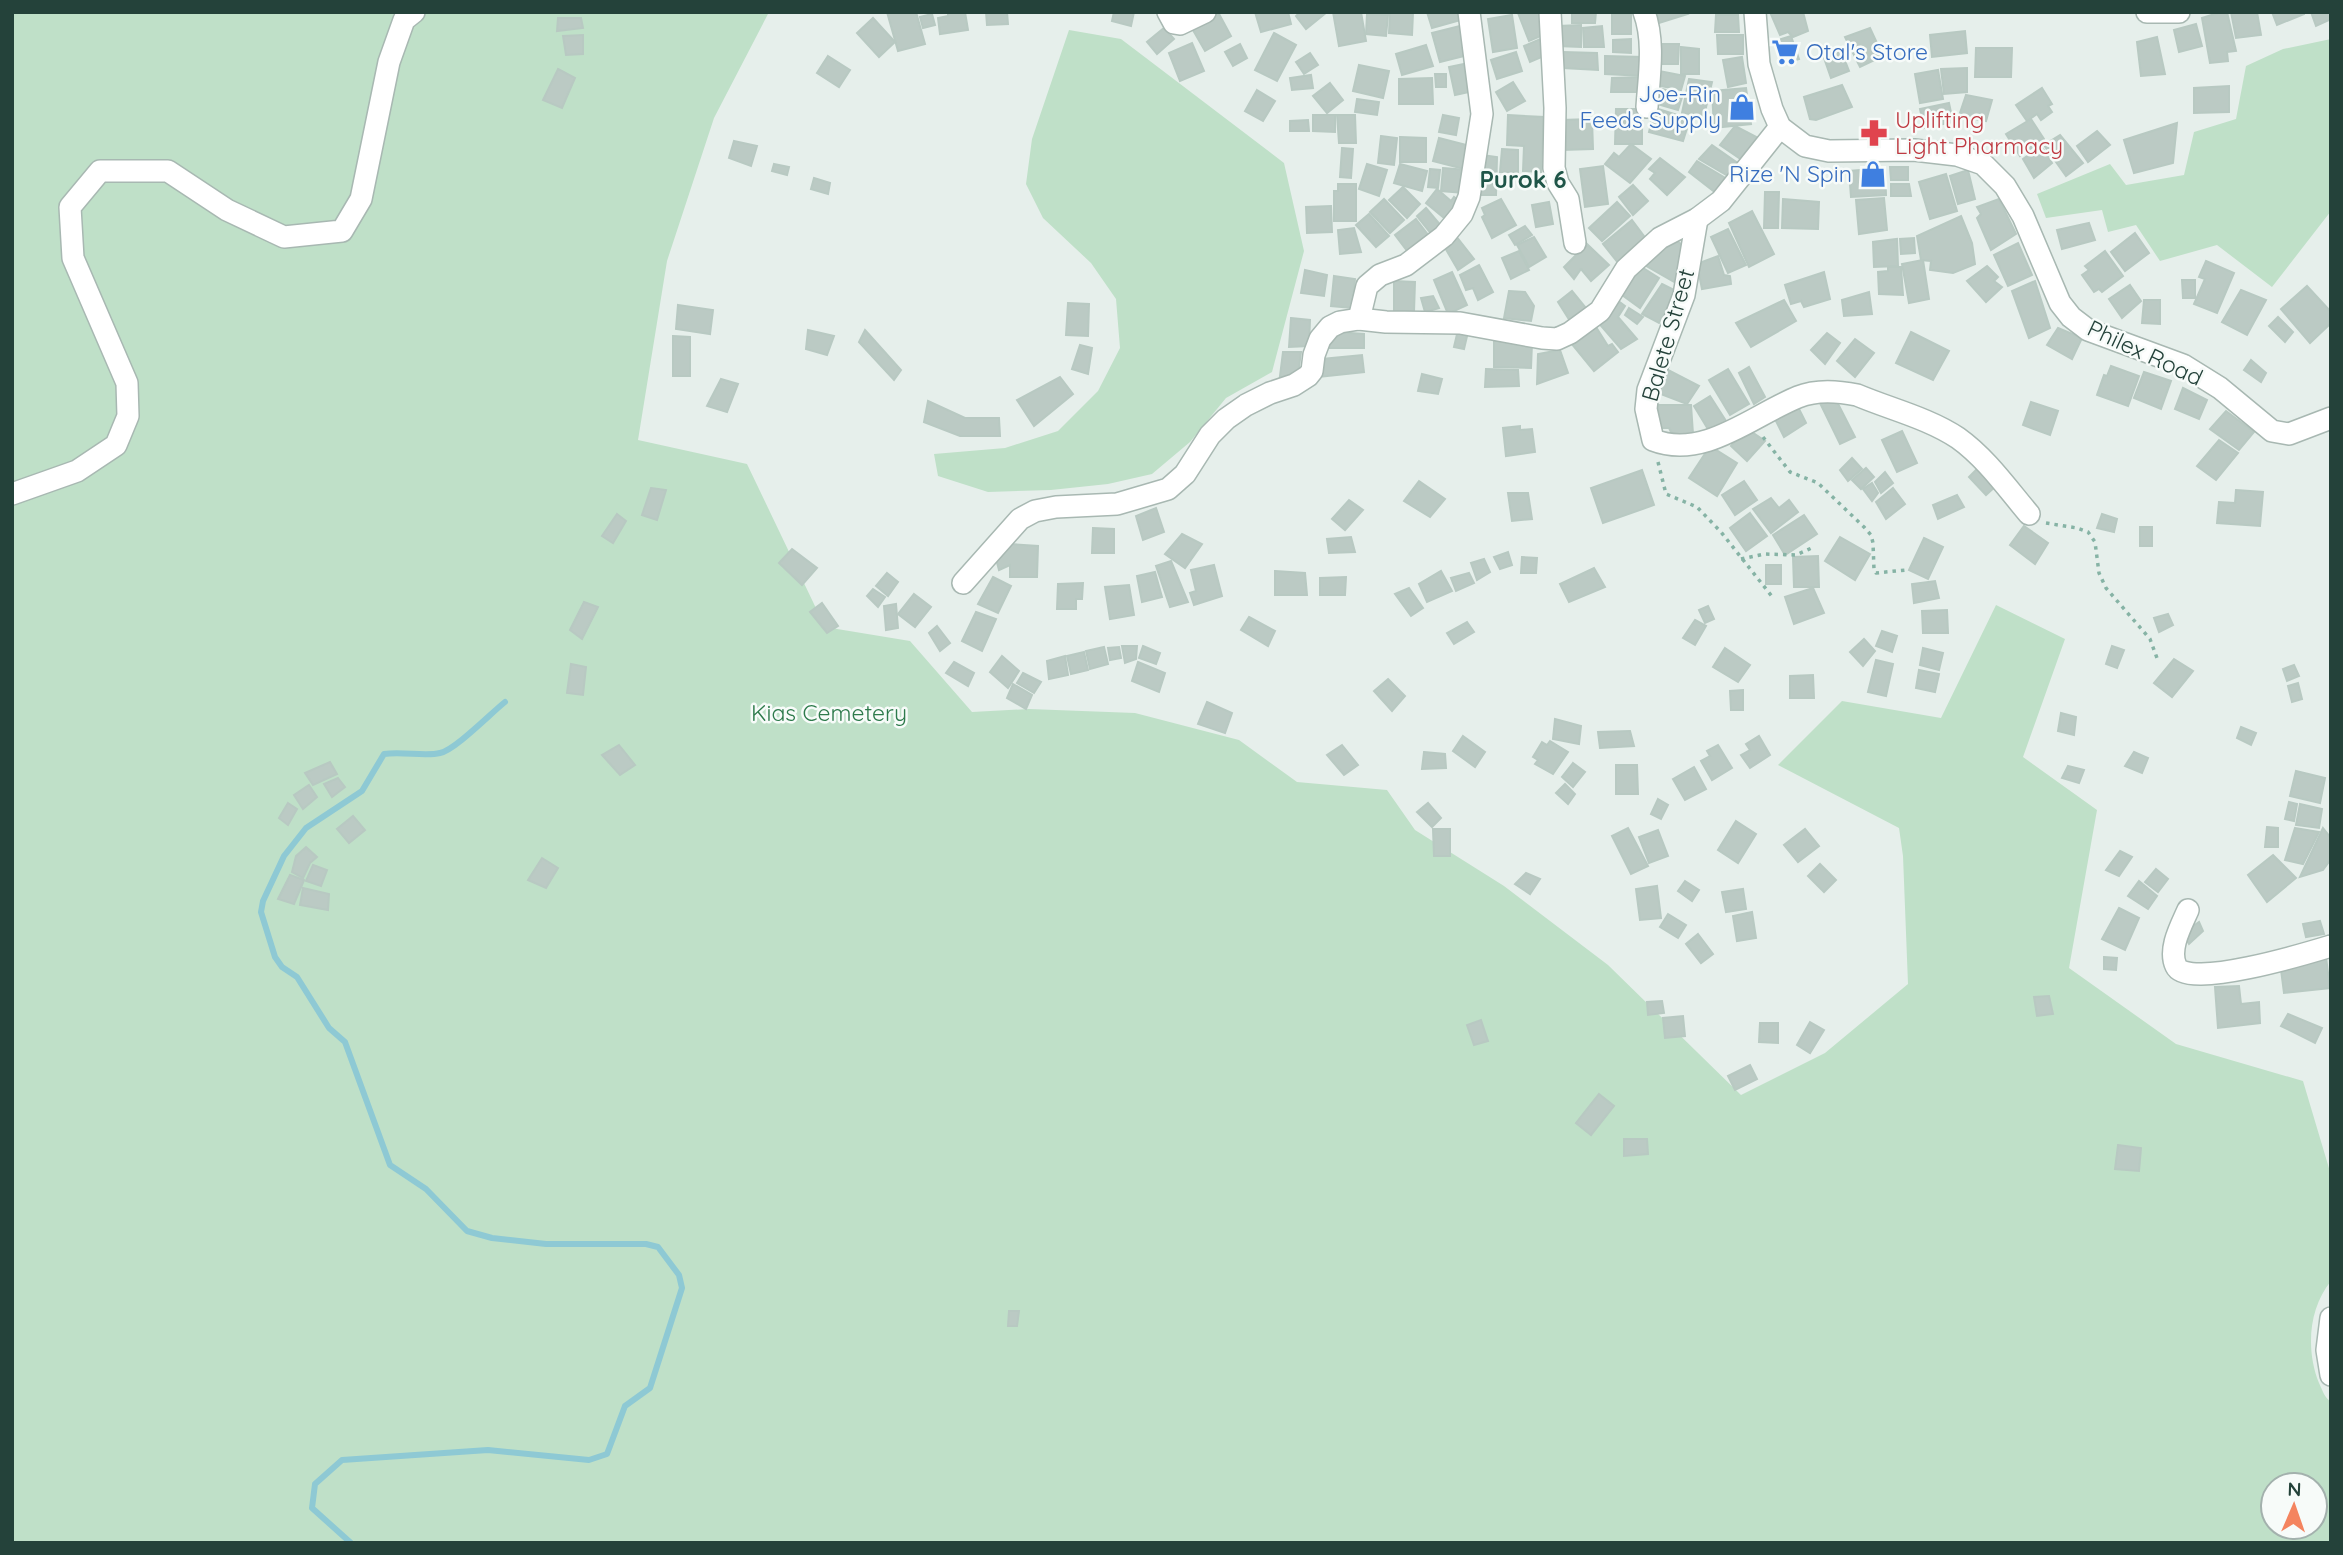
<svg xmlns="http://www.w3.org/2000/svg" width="2343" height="1555" font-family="Quicksand,sans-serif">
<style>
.green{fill:#bfe0c8;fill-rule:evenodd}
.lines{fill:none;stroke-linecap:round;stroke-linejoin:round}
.stream{stroke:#8ec9d4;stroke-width:6}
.building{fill:#bbcac4;stroke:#b8c9c2;stroke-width:2}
.minor-casing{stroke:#a8b8b2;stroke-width:24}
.path{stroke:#86b3a5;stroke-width:3.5;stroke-dasharray:3.5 5;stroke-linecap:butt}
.minor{stroke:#fff;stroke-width:21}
.labels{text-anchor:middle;stroke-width:5;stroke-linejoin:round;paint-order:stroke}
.shop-label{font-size:23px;fill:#366cbe;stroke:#f7fbf9;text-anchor:end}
.health-label{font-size:23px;fill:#be3a42;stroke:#f7fbf9;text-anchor:start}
.street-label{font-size:23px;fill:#24423a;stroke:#f7fbf9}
.park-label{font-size:23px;fill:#2d7a4b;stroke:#f7fbf9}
.neighbourhood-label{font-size:24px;font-weight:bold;fill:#1f5548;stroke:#f7fbf9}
</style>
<rect width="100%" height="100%" fill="#e6efeb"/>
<g class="green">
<path d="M12 12H769L714 118 667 261 638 440 747 464 825 627 910 641 972 712 1029 709 1135 713 1239 740 1297 782 1387 790 1415 830 1504 886 1608 965 1741 1095 1825 1053 1908 984 1903 856 1899 828 1778 765 1842 701 1941 718 1996 605 2065 639 2023 757 2097 810 2069 968 2176 1044 2303 1081 2331 1175V1281C2308 1309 2306 1351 2319 1383 2323 1391 2324 1397 2331 1402V1543H12ZM2273 1485H2315V1527H2273Z"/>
<polygon points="1069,30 1121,39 1284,163 1304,251 1272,372 1226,398 1190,442 1152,474 1108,484 1051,490 988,492 938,476 934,454 1005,448 1058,431 1098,391 1120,348 1116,299 1091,263 1043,218 1026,184 1032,139"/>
<polygon points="2331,39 2331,211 2272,287 2217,245 2160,261 2136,225 2108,232 2102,210 2046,218 2037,194 2110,164 2126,185 2184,175 2194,132 2236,119 2246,66 2283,49"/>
</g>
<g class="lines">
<path class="stream" d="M351 1543 312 1508 315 1484 342 1460 488 1450 589 1460 607 1454 625 1406 650 1388 682 1288 679 1275 658 1247 646 1244H546L492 1238 467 1231 426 1189 390 1165 345 1042 329 1028 297 977 282 967 275 957 261 912 263 901 284 856 306 828 362 791 384 754C403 751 425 757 440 753 455 750 491 713 505 702"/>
</g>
<g class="building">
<polygon points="887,12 916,12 925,44 898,51"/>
<polygon points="948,12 965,12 968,30 940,34 938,18 948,16"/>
<polygon points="986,12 1007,12 1008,24 987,25"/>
<polygon points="1114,12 1134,12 1131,26 1112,21"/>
<polygon points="1214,12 1218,12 1231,36 1205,51 1190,25"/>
<polygon points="1255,12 1288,12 1291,24 1261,32"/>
<polygon points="1300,12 1327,12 1306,29 1296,16"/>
<polygon points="1333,12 1361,12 1366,41 1339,46"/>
<polygon points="1390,12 1413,13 1412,35 1389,33"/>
<polygon points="1427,12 1462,12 1464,19 1432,28"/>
<polygon points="1540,12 1548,33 1529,41 1518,13"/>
<polygon points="1572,12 1596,12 1595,23 1572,23"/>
<polygon points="1656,12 1687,12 1688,14 1659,23"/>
<polygon points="1770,12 1803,12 1808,31 1793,37 1788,32 1780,35"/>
<polygon points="2221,12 2227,12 2236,51 2227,52 2228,61 2210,63 2202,18"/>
<polygon points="2231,12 2257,12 2261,35 2236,38"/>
<polygon points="2272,12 2304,12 2304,14 2277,25"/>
<polygon points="2311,12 2331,12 2331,19 2316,26"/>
<polygon points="932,14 935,25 923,28 920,17"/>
<polygon points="1367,14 1388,15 1386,36 1366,34"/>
<rect x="1612" y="14" width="19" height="20"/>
<polygon points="1512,15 1517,48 1493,52 1488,19"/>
<polygon points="1716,15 1738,15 1739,32 1715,32"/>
<polygon points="558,18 581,18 583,28 557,31"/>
<polygon points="873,18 895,42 879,57 857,33"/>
<polygon points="2196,24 2202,46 2179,52 2174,30"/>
<polygon points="1581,25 1581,47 1557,46 1558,26"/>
<polygon points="1460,26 1468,55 1440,62 1432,33"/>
<polygon points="1602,26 1604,47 1584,47 1583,28"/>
<polygon points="1164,28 1174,39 1157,54 1147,42"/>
<polygon points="1870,28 1883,56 1860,67 1845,37"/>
<polygon points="1965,31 1967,53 1932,57 1930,35"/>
<polygon points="1274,33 1296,45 1277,81 1255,70"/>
<polygon points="583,35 583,54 566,55 563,36"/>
<polygon points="1717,35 1743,35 1743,54 1718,54"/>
<polygon points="1791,36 1799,59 1784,63 1778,40"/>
<polygon points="1545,37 1551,53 1530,62 1524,46"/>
<polygon points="2157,37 2165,74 2141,76 2137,42"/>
<polygon points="1631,39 1631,53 1613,52 1613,40"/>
<polygon points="1192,43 1204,71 1180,81 1169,53"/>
<polygon points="1240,44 1247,58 1233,66 1225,52"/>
<polygon points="1660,44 1679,44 1678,64 1660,64"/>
<polygon points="1426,45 1433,66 1402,75 1396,54"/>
<polygon points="1681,47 1699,49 1699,74 1681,74"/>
<polygon points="1840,48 1849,71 1831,78 1823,55"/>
<polygon points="1976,48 2012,48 2011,77 1975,77"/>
<polygon points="1516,52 1522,71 1497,79 1491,60"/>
<polygon points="1563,52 1597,53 1598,70 1563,68"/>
<polygon points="1310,53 1318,65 1304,74 1296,62"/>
<polygon points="828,56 850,70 839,87 817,73"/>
<polygon points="1605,56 1643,57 1644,76 1605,74"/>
<polygon points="1742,57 1746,83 1728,87 1723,60"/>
<polygon points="1464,64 1469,92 1455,95 1449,67"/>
<polygon points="1359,65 1389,71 1383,98 1353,91"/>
<polygon points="1967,68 1967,92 1944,94 1941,69"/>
<polygon points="558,69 575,78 562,108 543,100"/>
<polygon points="1938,70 1943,99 1920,103 1915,74"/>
<polygon points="1659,71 1685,76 1681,90 1656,85"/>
<polygon points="1435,74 1446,74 1446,87 1436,87"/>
<polygon points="1311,75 1313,88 1292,90 1290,78"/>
<polygon points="1641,77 1641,92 1611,92 1612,78"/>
<polygon points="1432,78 1433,104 1399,104 1399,79"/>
<polygon points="1689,79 1712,82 1704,116 1682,113"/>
<polygon points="1513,82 1525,101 1507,111 1496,92"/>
<polygon points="1330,83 1343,100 1327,113 1313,96"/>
<polygon points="1842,85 1852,107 1816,120 1810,119 1804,97"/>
<polygon points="2229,86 2229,112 2194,113 2194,88"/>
<polygon points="1658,88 1683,94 1678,110 1654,103"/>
<polygon points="1746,88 1751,124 1714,128 1712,91"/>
<polygon points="2042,88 2052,104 2048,106 2052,112 2041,120 2037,114 2027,121 2016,105"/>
<polygon points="1257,90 1275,101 1263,121 1245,111"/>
<polygon points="1966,95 1992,100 1986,121 1959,116"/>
<polygon points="1357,99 1379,102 1377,115 1355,112"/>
<polygon points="1949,103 1953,122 1924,128 1920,109"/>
<polygon points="1655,108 1690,119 1683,141 1649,132"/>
<polygon points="1616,109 1642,109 1642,144 1615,144"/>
<polygon points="1313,115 1335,115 1335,132 1313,131"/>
<polygon points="1337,115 1355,115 1356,143 1339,143"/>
<polygon points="1443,115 1459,118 1456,135 1439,132"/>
<polygon points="1508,115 1544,117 1541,172 1523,171 1524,146 1507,145"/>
<polygon points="1592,119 1593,149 1562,150 1561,120"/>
<polygon points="2031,119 2044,139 2020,156 2006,134"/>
<polygon points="1308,120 1309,131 1290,131 1290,121"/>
<polygon points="2177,123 2173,163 2134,173 2124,140"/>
<polygon points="1735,126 1760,139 1745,162 1720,145"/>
<polygon points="2097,131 2110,145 2088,162 2077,146"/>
<polygon points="2060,135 2083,163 2066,176 2044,145"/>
<polygon points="1381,136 1397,138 1394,165 1378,163"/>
<polygon points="1400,137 1426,138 1426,162 1400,162"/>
<polygon points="1439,138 1474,147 1468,170 1433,161"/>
<polygon points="734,141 757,146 751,166 729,158"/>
<polygon points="1631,144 1651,159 1630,183 1605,164 1614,153 1619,157"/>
<polygon points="1712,145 1739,164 1728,176 1699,159"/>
<polygon points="2041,146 2052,163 2034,178 2023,159"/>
<polygon points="1342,148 1353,149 1351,178 1340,177"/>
<polygon points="1502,149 1518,150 1518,172 1500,172"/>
<polygon points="1482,155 1497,157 1496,195 1478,195"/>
<polygon points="1660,158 1685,177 1667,195 1650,179 1655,173 1649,169"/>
<polygon points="1697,161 1727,179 1716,193 1689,172"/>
<polygon points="774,164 789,167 787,175 772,171"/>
<polygon points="1367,164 1387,170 1379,196 1359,189"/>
<polygon points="1400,164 1427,171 1422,191 1394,183"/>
<polygon points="1603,166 1608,204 1585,207 1580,169"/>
<polygon points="1890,167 1908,167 1908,180 1891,180"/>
<polygon points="1443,168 1467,170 1464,193 1441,191"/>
<polygon points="1885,168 1886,195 1851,197 1849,171"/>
<polygon points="1430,169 1440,170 1438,188 1428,187"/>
<polygon points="1968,170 1975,199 1958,204 1950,176"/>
<polygon points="1946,174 1957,211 1930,219 1919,182"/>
<polygon points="814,178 830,183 828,194 811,189"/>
<polygon points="1338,184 1356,184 1356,221 1334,221 1334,191 1338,191"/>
<polygon points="1891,184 1909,184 1911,196 1891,196"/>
<polygon points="1633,185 1648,201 1633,215 1619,197"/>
<polygon points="1403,187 1420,204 1407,218 1389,200"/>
<polygon points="1437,189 1451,201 1454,197 1463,204 1449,222 1426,203"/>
<polygon points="1765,192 1779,192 1778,228 1764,228"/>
<polygon points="1884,198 1887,230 1859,234 1856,200"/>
<polygon points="1384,199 1404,220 1390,233 1370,212"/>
<polygon points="1501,199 1516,225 1492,238 1482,217 1485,215 1482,208"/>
<polygon points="1783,199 1819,202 1818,229 1782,228"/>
<polygon points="1999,199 2016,234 1991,250 1977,218 1981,214 1977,207"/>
<polygon points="1549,202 1553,224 1536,227 1532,205"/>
<polygon points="1617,202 1630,216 1602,241 1589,228"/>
<polygon points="1331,206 1332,232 1307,233 1306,207"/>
<polygon points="1426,208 1443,228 1433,236 1417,216"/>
<polygon points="1752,211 1774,254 1749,267 1729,223"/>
<polygon points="1369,214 1389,236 1376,247 1356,225"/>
<polygon points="1961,216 1972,243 1975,264 1953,273 1930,270 1931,261 1921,260 1917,236"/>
<polygon points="1416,219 1429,236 1408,252 1395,235"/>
<polygon points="1632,220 1647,240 1619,264 1603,244"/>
<polygon points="2089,223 2095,240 2062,249 2057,230"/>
<polygon points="1525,226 1532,235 1515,245 1509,235"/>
<polygon points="1354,228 1361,252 1340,254 1338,230"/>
<polygon points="1728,229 1746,265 1728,273 1711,237"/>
<polygon points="2135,233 2149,253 2125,271 2111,252"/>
<polygon points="1456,236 1474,259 1458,270 1444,246"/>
<polygon points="1534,237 1546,257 1529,267 1517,245"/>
<polygon points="1673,238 1686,248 1676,283 1643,264"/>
<polygon points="1914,238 1915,253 1901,254 1900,239"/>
<polygon points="1897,239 1898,266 1874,267 1873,242"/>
<polygon points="2018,243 2032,275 2008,286 1994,255"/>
<polygon points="1587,244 1609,265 1591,281 1581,269 1574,279 1564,267"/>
<polygon points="1519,251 1529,270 1511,279 1502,258"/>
<polygon points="2105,251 2123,276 2102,292 2099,289 2094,292 2082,275 2089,270 2085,266"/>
<polygon points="1718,256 1724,275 1730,276 1731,284 1702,289 1697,264"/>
<polygon points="1923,260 1929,299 1909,303 1902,264"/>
<polygon points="2206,261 2234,273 2217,313 2194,304 2205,279 2199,277"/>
<polygon points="1479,265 1493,292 1478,300 1473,288 1466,290 1460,275"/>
<polygon points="1640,266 1659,278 1640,308 1618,292"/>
<polygon points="1987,266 1998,277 1994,281 2002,287 1986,302 1967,281"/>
<polygon points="1888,267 1901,267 1903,295 1879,294 1878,272 1888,271"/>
<polygon points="1305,270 1327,275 1324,296 1301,293"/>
<polygon points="1452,272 1467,305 1448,314 1434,280"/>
<polygon points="1824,272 1830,299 1804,307 1801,301 1791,304 1785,285"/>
<polygon points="1334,276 1355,279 1352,308 1331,306"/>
<polygon points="2182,280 2195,280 2195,298 2183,298"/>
<polygon points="1394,281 1415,282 1414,312 1394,311"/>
<polygon points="2035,281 2050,328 2029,338 2012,291"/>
<polygon points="1662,284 1676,291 1659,323 1642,314"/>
<polygon points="2130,285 2141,301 2122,318 2109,299"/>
<polygon points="2307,286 2331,312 2331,323 2310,343 2281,309"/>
<polygon points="2241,290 2266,300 2247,335 2222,322"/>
<polygon points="1509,291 1525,292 1534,306 1531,321 1504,318"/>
<polygon points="1572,291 1586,308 1570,321 1558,302"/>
<polygon points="1869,292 1872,314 1844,316 1842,300"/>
<polygon points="1433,296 1439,308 1425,312 1421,298"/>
<polygon points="1613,297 1625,306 1618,317 1637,339 1621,349 1596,320"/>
<polygon points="1784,300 1796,321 1751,347 1736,323"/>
<polygon points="2144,300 2160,300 2160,324 2142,323"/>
<polygon points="1068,303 1089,304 1088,336 1066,335"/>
<polygon points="678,305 713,310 710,334 676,329"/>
<polygon points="1629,308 1643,317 1637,324 1625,315"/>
<polygon points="2278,317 2293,332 2285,342 2269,326"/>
<polygon points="1291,318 1310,320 1309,346 1289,347"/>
<polygon points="1596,327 1608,346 1612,344 1618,352 1594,371 1571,343"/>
<polygon points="2058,328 2082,338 2072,359 2047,345"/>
<polygon points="808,330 834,336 827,355 806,349"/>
<polygon points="865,330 901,370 894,380 859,342"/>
<polygon points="1458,330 1468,332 1464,349 1454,347"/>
<polygon points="1336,332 1364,334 1364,348 1324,348"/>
<polygon points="1911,332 1949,351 1933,380 1896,363"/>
<polygon points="1827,333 1840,343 1825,364 1811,350"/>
<polygon points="673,336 690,337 690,376 673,376"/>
<polygon points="1855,339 1874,353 1855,377 1837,361"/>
<polygon points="1494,341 1532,343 1531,368 1494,367"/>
<polygon points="1080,345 1092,348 1088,374 1072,369"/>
<polygon points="1560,350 1568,373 1537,384 1538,354"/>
<polygon points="1283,352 1301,352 1298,375 1279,384"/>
<polygon points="1362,355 1364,372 1317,377 1322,359"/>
<polygon points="2251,360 2266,373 2261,382 2244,370"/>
<polygon points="2111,366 2139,376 2128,406 2097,395 2104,375 2107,376"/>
<polygon points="1749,367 1765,397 1754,404 1739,373"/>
<polygon points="1486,369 1518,370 1519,386 1485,387"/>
<polygon points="1728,369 1749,404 1730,415 1709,380"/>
<polygon points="1668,370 1699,386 1687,404 1658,393"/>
<polygon points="2144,372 2171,381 2161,409 2134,398"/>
<polygon points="1422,374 1442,379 1438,394 1418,391"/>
<polygon points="1060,377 1073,394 1034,426 1017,400"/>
<polygon points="721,379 738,384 727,412 707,406"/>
<polygon points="2183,388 2207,400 2199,419 2175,409"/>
<polygon points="1833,394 1855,437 1840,444 1819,401"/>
<polygon points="1710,396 1726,421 1709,431 1694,406"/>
<polygon points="928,401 965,418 999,418 1000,436 960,436 924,422"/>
<polygon points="2031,402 2058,411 2050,435 2023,425"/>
<polygon points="1796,403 1806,423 1784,437 1772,413"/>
<polygon points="1658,405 1691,405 1693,434 1672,434 1669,428 1659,428"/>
<polygon points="2226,411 2254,432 2239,450 2210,429"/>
<polygon points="1520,426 1520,430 1532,429 1535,452 1506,456 1503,428"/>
<polygon points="1746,428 1765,441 1747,461 1731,446"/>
<polygon points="1902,431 1917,463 1897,472 1882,440"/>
<polygon points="2219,440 2238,453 2216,480 2197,466"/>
<polygon points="1710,446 1737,463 1717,496 1689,478"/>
<polygon points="1852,458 1862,469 1848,481 1840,470"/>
<polygon points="1979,467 1997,485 1986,495 1969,477"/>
<polygon points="1866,468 1874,477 1861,489 1852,480"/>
<polygon points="1642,470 1654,505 1603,523 1591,488"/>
<polygon points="1885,472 1893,483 1881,493 1875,482"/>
<polygon points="1419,481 1445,499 1430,517 1404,501"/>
<polygon points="1744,481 1757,500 1735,515 1722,495"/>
<polygon points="1872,483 1878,493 1872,501 1863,489"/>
<polygon points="651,488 666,490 657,520 642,515"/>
<polygon points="1893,488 1905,504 1886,519 1876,502"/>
<polygon points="2236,490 2263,492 2260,526 2217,523 2219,502 2235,503"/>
<polygon points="1508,493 1528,493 1532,519 1512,521"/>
<polygon points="1957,495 1964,507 1938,519 1933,505"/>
<polygon points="1771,498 1779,508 1789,500 1798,512 1771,533 1753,509"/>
<polygon points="1349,500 1363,510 1345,530 1332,519"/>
<polygon points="1156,508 1164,532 1143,540 1136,516"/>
<polygon points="1750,513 1767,536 1746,551 1730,528"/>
<polygon points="617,514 626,521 613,543 602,536"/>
<polygon points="2102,514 2117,519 2114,532 2097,528"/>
<polygon points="1804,515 1817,534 1785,555 1773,535"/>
<polygon points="2024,526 2048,543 2035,564 2010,545"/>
<rect x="2140" y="527" width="12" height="19"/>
<polygon points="1093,528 1114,529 1114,553 1092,553"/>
<polygon points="1182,534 1202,544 1185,568 1165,554"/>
<polygon points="1351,537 1355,552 1329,553 1327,539"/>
<polygon points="1840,537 1870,554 1855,580 1825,561"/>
<polygon points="1924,538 1943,547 1928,579 1909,570"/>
<polygon points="1009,544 1038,546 1037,577 1010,577 1010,565 999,570 995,555"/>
<polygon points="792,549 817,568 802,585 779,563"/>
<polygon points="1508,552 1512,565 1500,569 1494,557"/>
<polygon points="1818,556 1819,587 1794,587 1793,557"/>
<polygon points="1522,557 1537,558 1536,573 1521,573"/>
<polygon points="1484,559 1490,572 1477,580 1471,563"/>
<polygon points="1171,561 1188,602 1170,607 1156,566"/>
<polygon points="1214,565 1222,596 1194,605 1190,593 1196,591 1191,570"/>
<rect x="1766" y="565" width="15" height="19"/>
<polygon points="1594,568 1605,587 1569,602 1560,584"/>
<polygon points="1275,571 1305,573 1307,595 1275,595"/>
<polygon points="1441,571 1452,591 1427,602 1419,584"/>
<polygon points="1155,572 1162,597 1142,602 1137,576"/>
<polygon points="887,573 898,582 888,596 876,586"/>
<polygon points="1469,573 1474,583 1456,591 1451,578"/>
<polygon points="993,577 1011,586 998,613 978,604"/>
<polygon points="1346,577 1345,595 1320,595 1320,578"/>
<polygon points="1935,581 1939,598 1914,603 1912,584"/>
<polygon points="1083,583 1082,599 1076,599 1076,609 1057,609 1058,584"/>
<polygon points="1129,585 1134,615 1110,619 1105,587"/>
<polygon points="1409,588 1423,608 1411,616 1395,594"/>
<polygon points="1813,588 1824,613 1794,624 1785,597"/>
<polygon points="873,589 885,597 878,607 867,596"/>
<polygon points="914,594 931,607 915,627 898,614"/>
<polygon points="584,602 598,607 582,639 570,630"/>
<polygon points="822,603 838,626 827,633 810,612"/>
<polygon points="896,604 898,628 886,630 884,606"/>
<polygon points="1708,606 1714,619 1705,623 1699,610"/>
<polygon points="1947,610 1948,633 1923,633 1922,611"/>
<polygon points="976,612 996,619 982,651 962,641"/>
<polygon points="2168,614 2173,625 2159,632 2154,618"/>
<polygon points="1249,617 1275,631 1268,646 1241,630"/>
<polygon points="1695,620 1706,626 1695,645 1683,638"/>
<polygon points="1467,622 1474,632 1454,644 1447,633"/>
<polygon points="937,626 950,643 940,651 929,633"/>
<polygon points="1882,631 1897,636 1892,652 1876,646"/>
<polygon points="1864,639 1875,651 1863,666 1850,652"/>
<polygon points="1122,646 1137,646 1136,659 1125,663"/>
<polygon points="1143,646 1160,653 1156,664 1139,658"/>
<polygon points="2112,646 2124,650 2117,668 2106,664"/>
<polygon points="1104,647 1108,664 1090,669 1086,651"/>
<polygon points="1119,647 1121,658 1110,660 1108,648"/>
<polygon points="1725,648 1750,665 1738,682 1713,667"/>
<polygon points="1923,648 1943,653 1939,670 1920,665"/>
<polygon points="1084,652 1088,670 1071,674 1067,656"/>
<polygon points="1002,656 1019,671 1008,688 990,672"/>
<polygon points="1065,656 1068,675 1049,679 1047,661"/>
<polygon points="2174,659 2193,671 2172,697 2154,683"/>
<polygon points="1876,660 1893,664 1886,696 1868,692"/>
<polygon points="954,662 974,673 968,686 946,673"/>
<polygon points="1138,662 1165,673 1159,692 1132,681"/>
<polygon points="571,664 586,667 583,695 567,693"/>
<polygon points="2294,665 2299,676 2287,681 2283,669"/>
<polygon points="1919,670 1939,674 1935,692 1916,688"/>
<polygon points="1023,673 1041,682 1034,693 1017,683"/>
<polygon points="1813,675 1814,698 1790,698 1790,676"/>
<polygon points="1388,679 1405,696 1392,711 1374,691"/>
<polygon points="2298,683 2302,699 2292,702 2288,686"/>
<polygon points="1013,684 1032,695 1026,709 1007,698"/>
<polygon points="1743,690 1743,710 1731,710 1730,691"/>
<polygon points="1207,702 1232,713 1225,733 1198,724"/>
<polygon points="2061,713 2076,717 2074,735 2058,731"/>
<polygon points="1555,719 1581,726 1579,744 1553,739"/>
<polygon points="2241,727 2256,733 2251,745 2237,738"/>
<polygon points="1630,731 1634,746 1600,748 1598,732"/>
<polygon points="1463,736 1485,752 1475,767 1453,751"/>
<polygon points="1759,736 1770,755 1750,768 1741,755 1750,750 1746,744"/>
<polygon points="1550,741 1568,752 1553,774 1535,764 1538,760 1533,757 1542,742 1547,745"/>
<polygon points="619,745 635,765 620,775 602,755"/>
<polygon points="1342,745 1358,765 1344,775 1327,755"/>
<polygon points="1718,745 1732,768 1712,780 1701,761 1710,756 1707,751"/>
<polygon points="1424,752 1445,754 1446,768 1422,769"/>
<polygon points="2134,752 2148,758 2142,773 2125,766"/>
<polygon points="330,762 337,774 313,785 305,773"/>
<polygon points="1573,763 1585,772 1573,787 1562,777"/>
<polygon points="1616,765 1637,765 1638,794 1616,794"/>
<polygon points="2068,766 2084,770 2079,783 2062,778"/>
<polygon points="1694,767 1706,789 1685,800 1673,779"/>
<polygon points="2296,771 2325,778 2320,803 2290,796"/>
<polygon points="338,778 345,787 332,797 324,784"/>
<polygon points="1565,784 1575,794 1568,804 1556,793"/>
<polygon points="309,785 317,797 303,809 294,795"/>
<polygon points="1658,799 1668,805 1661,819 1651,814"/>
<polygon points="2289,802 2297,804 2294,821 2285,819"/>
<polygon points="288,803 297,809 288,825 279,818"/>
<polygon points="1428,803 1441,818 1432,827 1417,812"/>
<polygon points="2300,804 2322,809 2319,828 2296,825"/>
<polygon points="353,816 365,830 349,843 337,829"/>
<polygon points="1736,821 1756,834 1738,863 1718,850"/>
<polygon points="2267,827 2278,828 2278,847 2265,847"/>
<polygon points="1628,828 1648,866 1631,874 1612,836"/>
<polygon points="2295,828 2319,832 2303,864 2285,860"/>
<polygon points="2323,828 2331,838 2331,859 2323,870 2300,877"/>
<polygon points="1433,829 1450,829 1450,856 1434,856"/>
<polygon points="1805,829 1819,846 1798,862 1784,845"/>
<polygon points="1658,830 1668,856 1649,863 1639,837"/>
<polygon points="306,847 317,857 310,863 303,878 292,872 296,856"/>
<polygon points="2120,851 2132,857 2119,876 2106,870"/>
<polygon points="2273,855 2296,878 2267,902 2248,875"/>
<polygon points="542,858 558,868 546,888 528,880"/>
<polygon points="1820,864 1836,880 1824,892 1808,876"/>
<polygon points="313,865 327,870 321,886 306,881"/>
<polygon points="2156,869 2168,879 2158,892 2145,882"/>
<polygon points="1526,873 1540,879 1530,894 1515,884"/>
<polygon points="290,875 304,880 294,904 278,899"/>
<polygon points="1685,881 1699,890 1692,901 1678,891"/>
<polygon points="2139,881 2157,896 2148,909 2128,896"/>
<polygon points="1657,886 1661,918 1640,920 1636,889"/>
<polygon points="303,888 329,894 328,910 300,905"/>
<polygon points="1743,889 1746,909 1726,912 1722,892"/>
<polygon points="2119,908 2139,918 2125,950 2102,939"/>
<polygon points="1752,912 1756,938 1737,941 1733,916"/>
<polygon points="1668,914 1686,925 1678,938 1660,927"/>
<polygon points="2320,921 2324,934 2306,937 2303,924"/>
<polygon points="2199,922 2203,931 2189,944 2183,933"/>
<polygon points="1698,934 1713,954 1701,963 1686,944"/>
<polygon points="2104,957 2117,958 2116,970 2104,969"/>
<polygon points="2326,957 2330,988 2284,993 2280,962"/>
<polygon points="2239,986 2241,1004 2259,1002 2260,1023 2218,1028 2215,987"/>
<polygon points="2049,996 2053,1014 2037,1016 2034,997"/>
<polygon points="1662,1001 1664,1013 1648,1015 1647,1002"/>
<polygon points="2288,1014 2322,1028 2315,1043 2281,1026"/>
<polygon points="1683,1016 1685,1036 1665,1038 1663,1018"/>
<polygon points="1481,1020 1488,1041 1474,1045 1467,1025"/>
<polygon points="1810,1022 1824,1030 1810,1053 1797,1045"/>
<polygon points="1760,1023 1778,1023 1778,1043 1759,1042"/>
<polygon points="1750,1065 1757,1079 1735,1090 1728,1076"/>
<polygon points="1599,1094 1614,1106 1591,1135 1576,1123"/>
<polygon points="1624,1139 1647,1139 1648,1154 1624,1156"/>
<polygon points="2118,1145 2141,1148 2139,1171 2115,1169"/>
<polygon points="1009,1311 1019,1311 1017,1326 1008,1326"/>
</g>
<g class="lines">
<defs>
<g id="minor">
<polyline points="1168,12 1174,23 1180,24 1205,12"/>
<polyline points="1550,12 1555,108 1554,168 1558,183 1568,199 1575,243"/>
<path d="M1644 12C1655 41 1649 77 1647 107"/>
<polyline points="1755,12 1759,64 1772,109 1780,127 1805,146 1829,151 1914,150 1957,155 1983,164 2005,186 2023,216 2060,303 2071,317 2088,330 2183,365 2220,388 2272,431 2289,434 2331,418"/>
<polyline points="2147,12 2179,12"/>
<path d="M1697 219 1684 295 1648 390 1646 409 1653 440C1704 460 1753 415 1798 397 1817 389 1838 391 1857 395 1890 409 1928 418 1958 438 1986 458 2007 488 2029 514"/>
<polyline points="1359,319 1367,286 1380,275 1406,265 1444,236 1462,214 1469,197 1482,114 1469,12"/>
<polyline points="12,494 77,471 116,445 128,416 127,383 73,258 70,207 100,171 168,171 227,210 284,237 342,231 361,199 389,62 404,20 414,12"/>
<polyline points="963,583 1020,519 1035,511 1056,507 1117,504 1168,489 1185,474 1210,435 1226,419 1246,405 1270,393 1294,385 1308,376 1312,371 1314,355 1320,339 1330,327 1340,322 1359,319 1386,322 1460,323 1542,338 1557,339 1570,333 1600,311 1626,269 1660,238 1697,219 1721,201 1780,127"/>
<path d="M2188 910C2181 926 2168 949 2176 966 2187 990 2308 953 2331 946"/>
<polyline points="2331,1318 2327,1350 2331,1375"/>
</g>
</defs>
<use href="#minor" class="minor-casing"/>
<g class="path">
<polyline points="1763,437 1790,472 1818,483 1864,527 1871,535 1873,543 1874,570 1876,573 1906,570"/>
<polyline points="1658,462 1666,494 1697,507 1721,532 1774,599"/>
<polyline points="2046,523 2077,528 2088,532 2095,542 2099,573 2106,588 2150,639 2157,658"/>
<polyline points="1741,559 1765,554 1796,555 1814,547"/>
</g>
<use href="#minor" class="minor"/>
</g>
<defs>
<symbol id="supermarket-bare" viewBox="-9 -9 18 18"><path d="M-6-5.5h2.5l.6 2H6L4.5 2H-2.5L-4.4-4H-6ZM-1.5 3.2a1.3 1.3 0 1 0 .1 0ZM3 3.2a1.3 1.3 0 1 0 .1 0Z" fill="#3f7fe0" stroke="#f7fbf9" stroke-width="2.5" paint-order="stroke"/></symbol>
<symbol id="shop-bare" viewBox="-9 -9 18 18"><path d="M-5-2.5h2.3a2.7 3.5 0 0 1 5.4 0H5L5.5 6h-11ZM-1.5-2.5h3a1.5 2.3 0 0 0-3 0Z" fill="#3f7fe0" stroke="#f7fbf9" stroke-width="2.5" paint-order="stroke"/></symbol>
<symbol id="pharmacy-bare" viewBox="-9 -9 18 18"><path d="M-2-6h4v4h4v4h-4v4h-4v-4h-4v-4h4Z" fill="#e0444e" stroke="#f7fbf9" stroke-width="2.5" paint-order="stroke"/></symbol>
</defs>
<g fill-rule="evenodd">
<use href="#supermarket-bare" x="1766" y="33" width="38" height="38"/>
<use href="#shop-bare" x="1723" y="88" width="38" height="38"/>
<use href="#pharmacy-bare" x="1855" y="114" width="38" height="38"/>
<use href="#shop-bare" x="1854" y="155" width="38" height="38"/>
</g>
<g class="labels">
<g class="shop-label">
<text x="1806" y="60" text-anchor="start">Otal's Store</text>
<text x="1721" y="102">Joe-Rin<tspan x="1721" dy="26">Feeds Supply</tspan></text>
<text x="1852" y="182">Rize 'N Spin</text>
</g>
<g class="health-label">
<text x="1895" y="128">Uplifting<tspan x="1895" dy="26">Light Pharmacy</tspan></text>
</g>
<g class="street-label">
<text transform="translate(1668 335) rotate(-74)" y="8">Balete Street</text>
<text transform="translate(2145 353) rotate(25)" y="8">Philex Road</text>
</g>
<g class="park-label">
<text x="829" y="721">Kias Cemetery</text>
</g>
<g class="neighbourhood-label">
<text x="1523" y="188">Purok 6</text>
</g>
</g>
<rect width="2343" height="1555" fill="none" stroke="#24423a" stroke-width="28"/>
<g transform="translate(2294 1506) rotate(2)"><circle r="33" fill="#f7fbf9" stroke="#a3b1ad" stroke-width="2"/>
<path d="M0-5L12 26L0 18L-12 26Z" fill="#f4845f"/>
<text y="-10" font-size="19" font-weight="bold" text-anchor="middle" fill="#24423a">N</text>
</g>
</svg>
